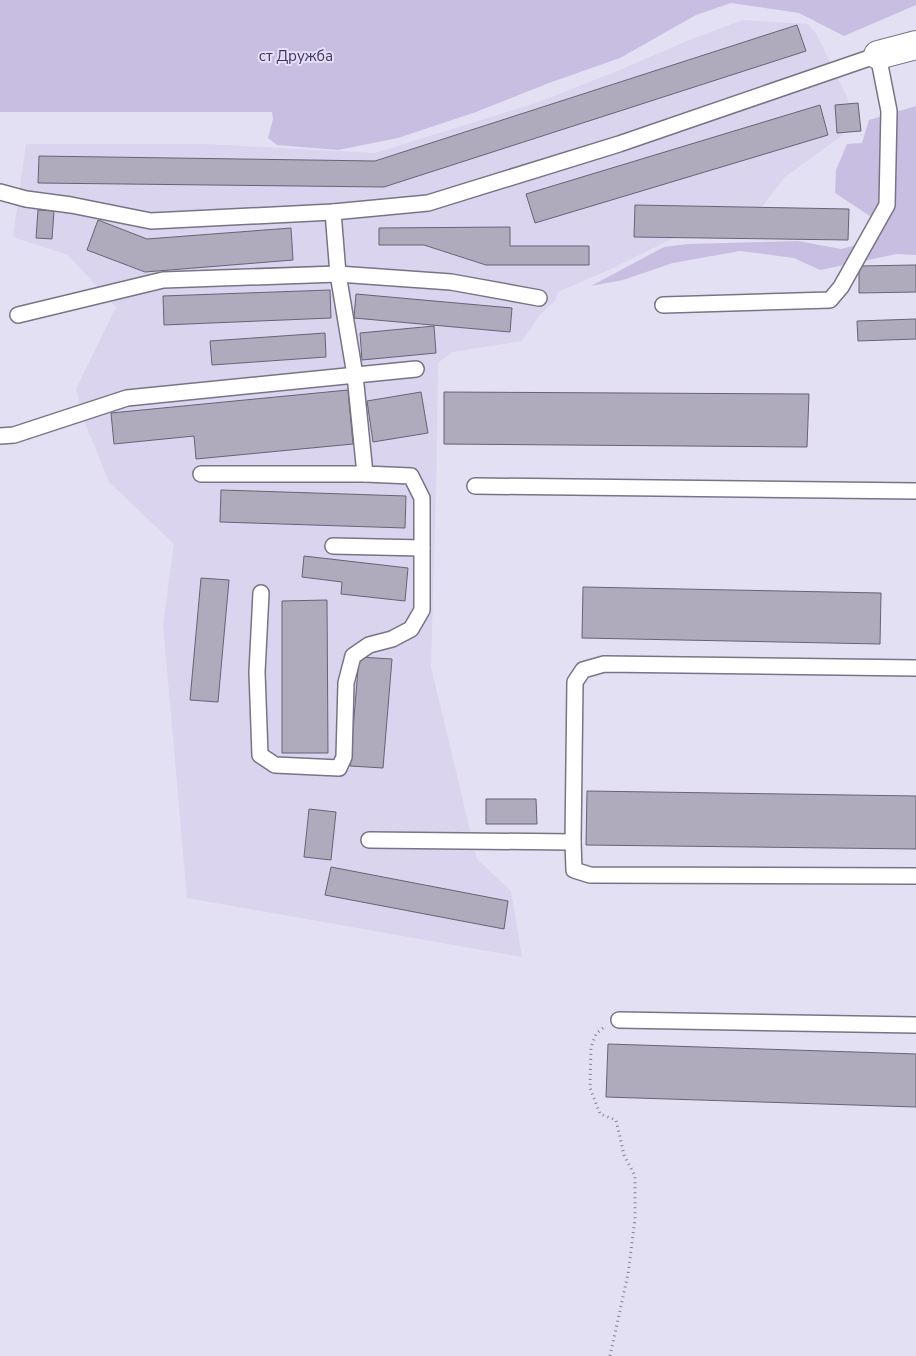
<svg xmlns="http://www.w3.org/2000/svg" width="916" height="1356" font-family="'Nunito Sans',sans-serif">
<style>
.built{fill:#dad4ef}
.green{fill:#c7bee2}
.building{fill:#afabbd;stroke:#676374}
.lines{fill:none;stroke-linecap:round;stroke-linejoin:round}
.service-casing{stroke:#787486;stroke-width:18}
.minor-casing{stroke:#787486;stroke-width:30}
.path{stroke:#83808e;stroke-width:3;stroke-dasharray:1 4;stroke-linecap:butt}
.service{stroke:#fff;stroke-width:15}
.minor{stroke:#fff;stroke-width:28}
.labels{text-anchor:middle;stroke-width:4;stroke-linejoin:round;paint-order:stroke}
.park-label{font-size:15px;fill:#433367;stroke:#e4e0f4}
</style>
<rect width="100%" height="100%" fill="#e4e0f4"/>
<polygon class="built" points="743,20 808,24 817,35 848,99 843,135 785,177 758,212 726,227 674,238 609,270 558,292 556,300 540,315 522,341 452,352 438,363 437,454 431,667 477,859 511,891 522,957 187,898 163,624 174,544 109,482 83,418 76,389 116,307 68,255 13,237 26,144 206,144 375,153 539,102 622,69 689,40"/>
<g class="green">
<polygon points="0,0 916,0 916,5 844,36 799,13 731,3 696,15 620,58 549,83 476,112 398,138 338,150 277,145 268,138 273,119 272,112 0,112"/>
<polygon points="916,106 916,255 897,254 820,270 794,258 740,251 673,263 623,280 591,286 664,247 688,244 798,241 841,249 876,240 870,216 835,193 836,170 847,144 862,143 869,120"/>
</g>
<g class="building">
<polygon points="797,25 806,51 384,187 38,183 39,156 375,161"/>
<polygon points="858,103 861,131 837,133 835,105"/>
<polygon points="820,105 828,135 535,223 526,194"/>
<polygon points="635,205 849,209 848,240 634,237"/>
<polygon points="38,210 54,211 52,239 36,238"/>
<polygon points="98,220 147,239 291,228 293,260 145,272 87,250"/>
<polygon points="510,227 510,246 589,246 589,265 486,265 424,245 379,245 379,228"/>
<polygon points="916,265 916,292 859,293 859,266"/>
<polygon points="330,290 331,318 164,325 163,296"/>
<polygon points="356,294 512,308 510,332 354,318"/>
<polygon points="916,319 916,339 858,341 857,321"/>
<polygon points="434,326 436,353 362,360 360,333"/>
<polygon points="325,333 326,357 212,365 210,341"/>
<polygon points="348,390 353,444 196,459 194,436 114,444 111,413"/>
<polygon points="421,392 428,433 373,442 367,401"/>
<polygon points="444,392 809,394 807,447 444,444"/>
<polygon points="221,490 406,496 405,528 220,522"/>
<polygon points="304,556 408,568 405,601 341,594 342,582 302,577"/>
<polygon points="201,578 229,580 218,702 190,700"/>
<polygon points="583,587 881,593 880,644 582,638"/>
<polygon points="327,600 328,753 282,753 282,601"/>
<polygon points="359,657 392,659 383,768 350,766"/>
<polygon points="587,791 916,796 916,849 586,845"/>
<polygon points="486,799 536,799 537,824 486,824"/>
<polygon points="309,809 336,812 331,860 304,857"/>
<polygon points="331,867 508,901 504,929 325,895"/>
<polygon points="608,1044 916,1054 916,1107 606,1097"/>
</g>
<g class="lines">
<defs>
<g id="service">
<polyline points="0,192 26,199 71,205 151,221 333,212 428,203 619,144 878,55 889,111 887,205 841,287 830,300 663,305"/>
<polyline points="18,315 163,280 338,274 451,282 539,298"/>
<polyline points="0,436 14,435 127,398 416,369"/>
<polyline points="201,474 365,474"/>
<polyline points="475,486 916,491"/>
<polyline points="333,546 422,548"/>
<polyline points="261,593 257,672 260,755 275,765 339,768 344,757 346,683 353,656 369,645 392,639 411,629 422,610 422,498 411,476 365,474 355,375 338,274 333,212"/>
<polyline points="916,668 604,664 583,670 575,682 573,842 574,870 590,875 916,876"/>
<polyline points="369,840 573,842"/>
<polyline points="619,1020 916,1025"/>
</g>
<polyline id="minor" points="878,55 916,45"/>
</defs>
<use href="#service" class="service-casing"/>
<use href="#minor" class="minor-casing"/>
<polyline class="path" points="603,1028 596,1034 591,1047 590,1088 600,1114 616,1120 624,1155 635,1176 635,1219 628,1274 610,1356"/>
<use href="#service" class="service"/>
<use href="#minor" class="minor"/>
</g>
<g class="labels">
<g class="park-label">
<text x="296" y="61">ст Дружба</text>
</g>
</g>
</svg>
